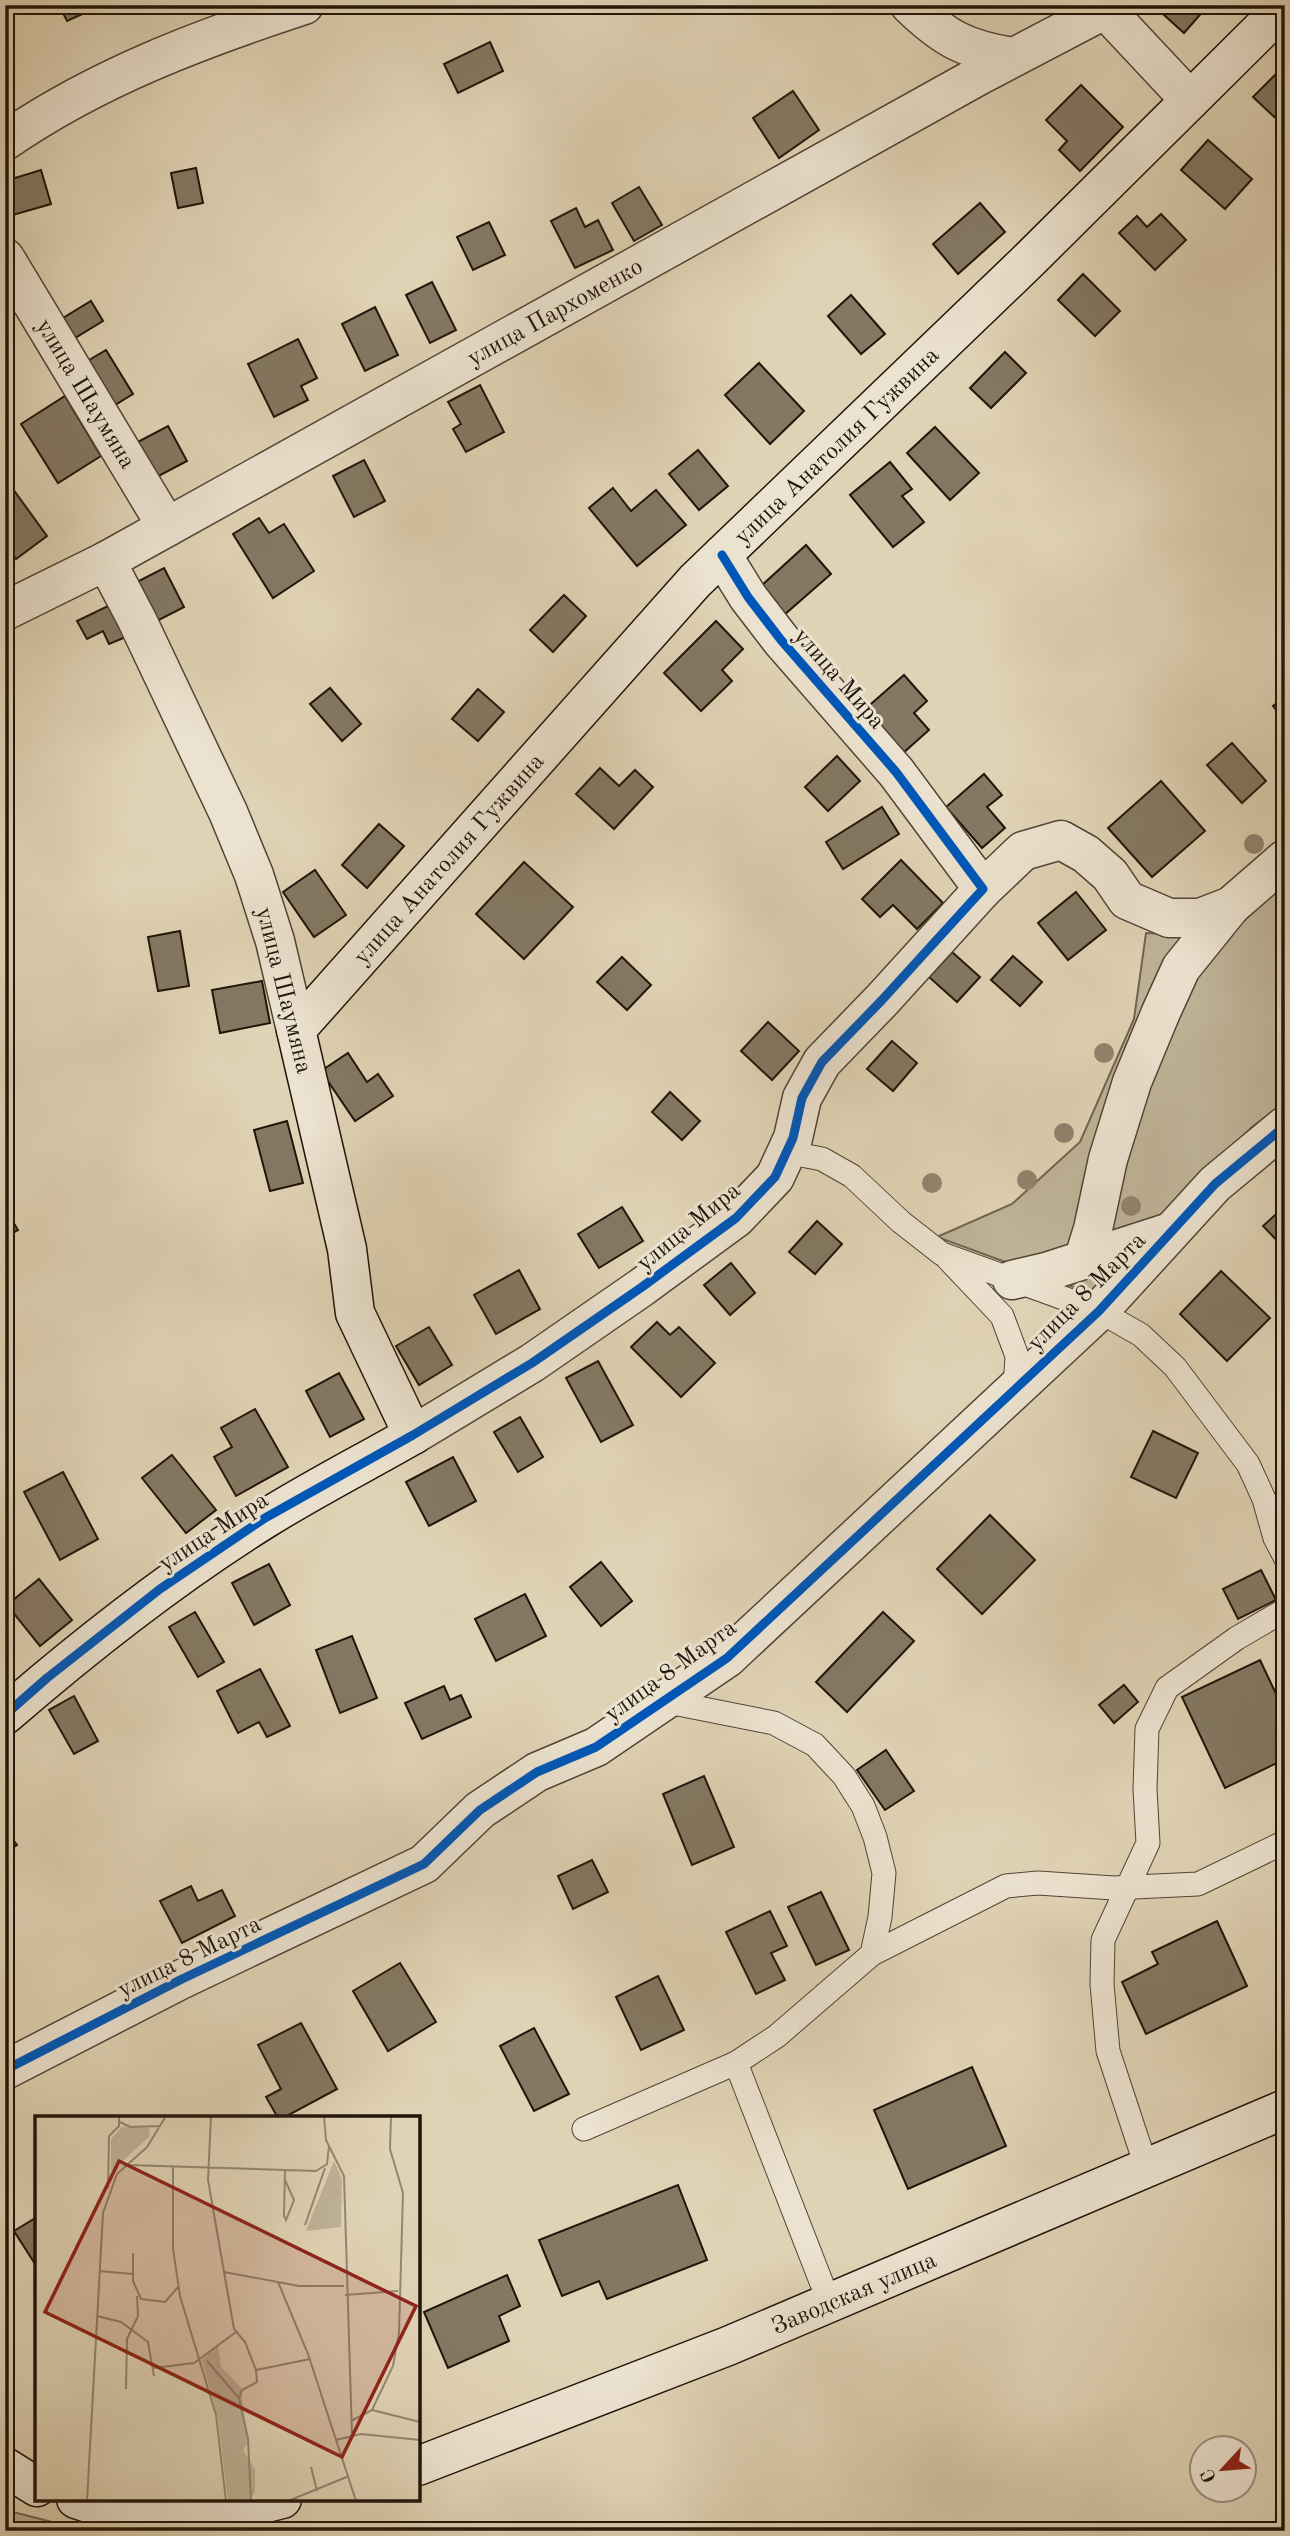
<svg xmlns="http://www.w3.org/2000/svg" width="1290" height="2536" font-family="'Old Standard TT',serif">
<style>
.green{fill:#bfb398;stroke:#706451;stroke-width:2}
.building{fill:#847863;stroke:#20150a;stroke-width:2}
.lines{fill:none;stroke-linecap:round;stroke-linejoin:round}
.lane-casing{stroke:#504435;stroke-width:25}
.street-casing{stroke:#504435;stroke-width:41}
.secondary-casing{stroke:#20150a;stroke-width:41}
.lane{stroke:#ebe2cf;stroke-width:23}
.street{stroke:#ebe2cf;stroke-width:38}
.secondary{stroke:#ebe2cf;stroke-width:38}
.cycleway-casing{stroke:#ebe2cf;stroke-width:13}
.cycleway{stroke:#0057b8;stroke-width:9}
.tree{fill:#91846f}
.labels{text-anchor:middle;stroke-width:6;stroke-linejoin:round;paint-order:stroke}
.street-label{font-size:24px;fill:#20150a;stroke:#ebe2cf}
.inset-road{fill:none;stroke:#938771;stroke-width:2}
.view{fill:#8f2418;fill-opacity:0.15;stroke:#8f2418;stroke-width:3.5}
.inset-edge{fill:none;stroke:#20150a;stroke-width:3.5}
</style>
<rect width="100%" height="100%" fill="#e0d3b5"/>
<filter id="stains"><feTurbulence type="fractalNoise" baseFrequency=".00286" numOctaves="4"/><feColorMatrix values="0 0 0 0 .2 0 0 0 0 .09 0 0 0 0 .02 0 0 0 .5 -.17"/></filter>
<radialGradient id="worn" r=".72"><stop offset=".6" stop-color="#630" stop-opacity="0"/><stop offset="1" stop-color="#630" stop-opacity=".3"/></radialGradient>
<g class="green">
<polygon points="1285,874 1285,1102 1252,1127 1090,1293 937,1237 1012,1204 1080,1142 1134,1019 1146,933 1215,936"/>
<polygon points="5,2510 56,2523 68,2531 5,2531"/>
</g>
<g class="building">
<polygon points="59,5 98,5 98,7 67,21"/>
<polygon points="1153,5 1201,5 1205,9 1184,33"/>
<polygon points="490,42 503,71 458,93 444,64"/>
<polygon points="1281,69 1285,73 1285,127 1253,97"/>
<polygon points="1081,85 1123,127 1080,171 1059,150 1067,141 1046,120"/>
<polygon points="793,91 819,130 779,158 753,118"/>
<polygon points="1208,140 1252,179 1225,209 1181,170"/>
<polygon points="196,168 203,203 178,208 171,173"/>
<polygon points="41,170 51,204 9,216 5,204 5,181"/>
<polygon points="639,187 662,225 634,241 612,203"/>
<polygon points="980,203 1005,232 958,274 933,244"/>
<polygon points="576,208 585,227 598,220 613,250 575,268 551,221"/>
<polygon points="1161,214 1186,240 1155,270 1119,233 1137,216 1147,227"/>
<polygon points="489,222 505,255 473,270 457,237"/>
<polygon points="1083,274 1120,311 1095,336 1058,300"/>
<polygon points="432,282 456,330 430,343 406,295"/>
<polygon points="851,295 885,334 861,354 828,316"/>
<polygon points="91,301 103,321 70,341 58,321"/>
<polygon points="375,307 398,355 365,371 342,324"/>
<polygon points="298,339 317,378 301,386 308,400 274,417 248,364"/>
<polygon points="106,350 133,394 110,408 84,363"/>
<polygon points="1005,352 1026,373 991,408 970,388"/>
<polygon points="759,363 804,411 770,444 725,395"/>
<polygon points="480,385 504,432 466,452 453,429 461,424 448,402"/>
<polygon points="65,396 101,456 58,483 21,424"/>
<polygon points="168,426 187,461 153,479 134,444"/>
<polygon points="935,427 979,473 950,500 907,453"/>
<polygon points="698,450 728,486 699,510 669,474"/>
<polygon points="364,460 385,501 354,517 333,476"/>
<polygon points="890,462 912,489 902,496 924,522 893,547 850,495"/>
<polygon points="5,478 47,536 16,559 5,544"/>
<polygon points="613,488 631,511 656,490 686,525 637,566 589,508"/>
<polygon points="259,518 269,533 284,524 314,571 273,598 233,534"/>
<polygon points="806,545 831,574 784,615 760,587"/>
<polygon points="164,568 184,607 157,621 137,582"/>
<polygon points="564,595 586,616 553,652 530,630"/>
<polygon points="110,605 126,637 109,644 103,631 87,639 77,621"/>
<polygon points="716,621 743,649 722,670 732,681 701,711 664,673"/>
<polygon points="904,675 927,701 914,713 929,730 902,754 864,710"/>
<polygon points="330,688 361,724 342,741 310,704"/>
<polygon points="478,689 504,712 478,741 452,719"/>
<polygon points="1285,697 1285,722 1273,706"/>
<polygon points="1232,743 1266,781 1242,803 1207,765"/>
<polygon points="837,756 860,781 828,811 805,787"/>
<polygon points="600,768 619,786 635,770 653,787 614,829 576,794"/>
<polygon points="984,774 1002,795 987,807 1005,828 982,848 946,807"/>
<polygon points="1161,781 1205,831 1152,877 1108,828"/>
<polygon points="882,807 899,834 843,869 826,842"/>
<polygon points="379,824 404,846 367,888 342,865"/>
<polygon points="901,860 943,903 917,929 893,905 880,917 862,899"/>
<polygon points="524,862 573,907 524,959 476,914"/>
<polygon points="315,870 346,915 314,937 283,892"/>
<polygon points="1076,892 1106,930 1068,960 1038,923"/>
<polygon points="180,931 189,986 158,991 148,937"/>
<polygon points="952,952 980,977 957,1002 929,977"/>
<polygon points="1013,956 1042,982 1020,1006 991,980"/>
<polygon points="622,957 651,985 627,1010 597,982"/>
<polygon points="262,981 270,1023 220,1033 212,990"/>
<polygon points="768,1022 799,1051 772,1080 741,1051"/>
<polygon points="892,1041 917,1063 893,1091 867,1069"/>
<polygon points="348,1053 367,1082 378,1074 393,1096 355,1121 321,1071"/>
<polygon points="670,1092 700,1121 682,1140 652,1112"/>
<polygon points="287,1121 303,1183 270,1191 254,1130"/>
<polygon points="1285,1206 1285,1249 1263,1226"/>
<polygon points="622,1207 643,1241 599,1268 578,1234"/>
<polygon points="5,1208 18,1230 5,1237"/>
<polygon points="817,1221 842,1244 815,1274 789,1252"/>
<polygon points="731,1263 755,1293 730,1315 704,1285"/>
<polygon points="519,1270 540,1309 496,1334 474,1295"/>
<polygon points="1221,1271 1270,1318 1227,1361 1180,1314"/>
<polygon points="657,1322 670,1335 679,1327 715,1363 681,1397 631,1347"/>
<polygon points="429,1327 452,1365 419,1385 396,1346"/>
<polygon points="598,1361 633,1425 601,1442 566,1378"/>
<polygon points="339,1373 364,1419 330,1437 306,1391"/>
<polygon points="255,1409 288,1467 236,1496 214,1457 232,1447 221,1428"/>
<polygon points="520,1417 543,1457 518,1472 494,1432"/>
<polygon points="1153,1431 1198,1453 1176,1498 1131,1477"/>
<polygon points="172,1455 216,1510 186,1533 142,1478"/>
<polygon points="453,1457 476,1501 429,1526 406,1482"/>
<polygon points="63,1472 98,1539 60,1560 24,1492"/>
<polygon points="990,1515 1035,1560 982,1614 937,1569"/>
<polygon points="601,1562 632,1601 601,1626 570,1587"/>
<polygon points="269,1564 290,1605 254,1625 232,1583"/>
<polygon points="1261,1570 1276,1600 1238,1619 1223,1589"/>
<polygon points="39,1579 72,1620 40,1646 7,1605"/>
<polygon points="525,1594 546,1636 496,1661 475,1619"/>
<polygon points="195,1612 224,1662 198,1677 169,1627"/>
<polygon points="883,1612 914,1641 847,1712 816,1682"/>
<polygon points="352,1636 377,1698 340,1713 316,1650"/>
<polygon points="1260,1660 1285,1713 1285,1759 1225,1788 1182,1697"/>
<polygon points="260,1669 290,1726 267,1737 259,1722 238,1733 217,1691"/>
<polygon points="1124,1685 1138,1702 1114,1723 1099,1705"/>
<polygon points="444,1686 450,1700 461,1695 471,1717 422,1739 405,1703"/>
<polygon points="74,1696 98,1741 74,1754 49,1710"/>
<polygon points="886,1750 914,1791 885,1810 857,1770"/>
<polygon points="704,1776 734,1847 692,1865 663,1794"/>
<polygon points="5,1829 17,1845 5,1853"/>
<polygon points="592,1860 608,1892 573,1909 558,1876"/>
<polygon points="191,1886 198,1901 222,1890 235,1916 182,1943 160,1901"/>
<polygon points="821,1892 849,1950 816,1965 788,1907"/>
<polygon points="770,1911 787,1946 771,1953 785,1980 756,1994 726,1932"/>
<polygon points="1217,1921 1247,1986 1146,2034 1122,1982 1158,1964 1152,1952"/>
<polygon points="400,1963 436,2022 388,2051 353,1991"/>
<polygon points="658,1976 684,2030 641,2050 616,1997"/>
<polygon points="301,2023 337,2089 283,2118 278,2118 266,2097 281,2089 258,2045"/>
<polygon points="534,2028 569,2094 534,2111 500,2046"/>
<polygon points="972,2067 1006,2146 908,2189 874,2110"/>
<polygon points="678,2185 707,2260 607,2299 599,2281 562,2296 539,2240"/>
<polygon points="37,2217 37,2267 14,2231"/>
<polygon points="507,2275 520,2306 499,2316 509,2341 448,2368 424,2312"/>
</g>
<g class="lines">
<defs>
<g id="lane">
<polyline points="786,1152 822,1159 852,1176 901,1222 942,1254 1099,1311 1141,1335 1175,1367 1248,1464 1264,1499 1275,1538 1285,1557"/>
<polyline points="948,1259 1002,1316 1017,1356 1015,1389"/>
<polyline points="872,1954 1006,1886 1038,1883 1114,1888 1198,1884 1285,1842"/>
<polyline points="736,2063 829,2302"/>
<polyline points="584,2129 736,2063 777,2036 872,1954 880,1917 884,1873 875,1837 863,1806 844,1776 815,1745 774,1723 663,1701"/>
<polyline points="1146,2166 1108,2051 1102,1984 1103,1940 1148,1843 1145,1789 1147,1729 1167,1688 1237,1638 1285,1610"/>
</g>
<g id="street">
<path d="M910 5C944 38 966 50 1013 57"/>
<polyline points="1101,5 1190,100"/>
<path d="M5 141C96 78 200 39 304 5"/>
<path id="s1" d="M5 258 167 527"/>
<polyline points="106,561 137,620 228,812 254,875 275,941 296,1030"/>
<path id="s2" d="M5 611 106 561 980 75 1104 10"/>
<polyline points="983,889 1023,851 1061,840 1086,854 1110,875 1127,900 1169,918 1200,918 1231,906 1285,859"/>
<polyline points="1084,1258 1093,1229 1108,1159 1132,1082 1161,1012 1181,968 1231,906"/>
<polyline points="1012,1280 1046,1272 1167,1233"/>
<polyline points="413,1435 532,1363 642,1287 736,1218 775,1177 793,1138 802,1098 822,1062 882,1000 983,889 896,772 781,640 748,597 722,555"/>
<polyline points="5,2070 180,1980 424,1864 480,1810 537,1772 596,1747 727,1658 1099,1311 1215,1184 1285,1126"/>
</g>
<g id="secondary">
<path id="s3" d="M5 1715C87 1644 172 1577 265 1519 313 1489 364 1463 413 1435L355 1313 347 1249 296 1030 695 581 1026 263 1285 6"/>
<path id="s4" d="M418 2466 728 2346 1285 2109"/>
<polyline points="5,2467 37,2487"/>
<polyline points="76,2499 91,2504 159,2509 243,2509 282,2499"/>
</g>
</defs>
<use href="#lane" class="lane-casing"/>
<use href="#street" class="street-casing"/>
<use href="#secondary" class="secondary-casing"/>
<use href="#lane" class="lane"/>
<use href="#street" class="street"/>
<use href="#secondary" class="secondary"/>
<defs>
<g id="cycleway">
<polyline points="5,1715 47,1678 160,1589 265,1518 413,1435 532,1363 642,1287 736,1218 775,1177 793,1138 802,1098 822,1062 882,1000 983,889 896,772 781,640 748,597 722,555"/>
<polyline points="5,2070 180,1980 424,1864 480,1810 537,1772 596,1747 727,1658 1099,1311 1215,1184 1285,1126"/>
</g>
</defs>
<use href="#cycleway" class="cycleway-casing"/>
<use href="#cycleway" class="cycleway"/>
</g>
<g class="tree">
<circle cx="1254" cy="844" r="10"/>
<circle cx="1104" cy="1053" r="10"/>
<circle cx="1064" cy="1133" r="10"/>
<circle cx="1027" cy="1180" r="10"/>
<circle cx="932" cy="1183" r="10"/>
<circle cx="1131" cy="1206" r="10"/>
</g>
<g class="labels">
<g class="street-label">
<text dy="8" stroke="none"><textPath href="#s2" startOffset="626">улица Пархоменко</textPath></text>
<text dy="8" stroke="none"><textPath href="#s1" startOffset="158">улица Шаумяна</textPath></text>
<text dy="8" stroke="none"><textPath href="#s3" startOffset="1717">улица Анатолия Гужвина</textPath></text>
<text transform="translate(840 678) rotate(49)" y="8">улица Мира</text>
<text dy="8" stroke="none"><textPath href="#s3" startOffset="1150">улица Анатолия Гужвина</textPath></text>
<text transform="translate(285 990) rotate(76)" y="8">улица Шаумяна</text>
<text transform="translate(688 1226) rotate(-39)" y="8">улица Мира</text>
<text transform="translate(1086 1291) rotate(-45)" y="8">улица 8 Марта</text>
<text transform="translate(213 1531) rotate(-33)" y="8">улица Мира</text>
<text transform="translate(670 1670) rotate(-36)" y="8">улица 8 Марта</text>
<text transform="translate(189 1956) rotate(-26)" y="8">улица 8 Марта</text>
<text dy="8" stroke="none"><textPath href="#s4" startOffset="469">Заводская улица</textPath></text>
</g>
</g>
<g transform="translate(35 2116)">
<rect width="385" height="385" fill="#e0d3b5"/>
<path d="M87 11 114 12 115 20 76 56V23ZM299 45 307 63 306 111 271 115ZM183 229 186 251 206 271 212 328 208 334 220 353V376L214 385H193L183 303 167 244Z" fill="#bfb398"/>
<path class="inset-road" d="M176 0 173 64 199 213 210 226 221 254 275 243M289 0 291 24 309 60 317 319M85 6 95 11 126 10M93 49 281 55 292 48 294 30M138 51V133L145 180 181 299 191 385M250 64 259 84 251 104 249 100 250 53M73 72 74 20 84 10V0M270 109 290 52M98 137V165L106 183 130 186 144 170M64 155 97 158M189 156 264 170H309M243 166 273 238 321 385M310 179 363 175M62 200 86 206 113 226 119 260M172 245 204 282M119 252 159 247 201 216M91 273 92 223 103 200 102 180M337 294 385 306M316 305 337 294 358 250 364 217 368 77 355 33 356 0M301 324 326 318 385 324M276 351 282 375M52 385 68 97 82 58 112 31 131 0M216 385 213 323 204 282 207 274 222 266 221 254M253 385 314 360"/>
<path class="view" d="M84 45 381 190 307 341 10 196Z"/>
<rect width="385" height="385" class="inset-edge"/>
</g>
<rect width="1290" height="2536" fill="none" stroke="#e0d3b5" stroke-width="28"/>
<rect x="7" y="7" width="1276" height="2522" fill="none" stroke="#20150a" stroke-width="3.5"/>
<rect x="14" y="14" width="1262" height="2508" fill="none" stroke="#20150a" stroke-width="2"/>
<g transform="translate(1223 2469) rotate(244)"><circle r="33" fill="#ebe2cf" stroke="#9a9080" stroke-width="2"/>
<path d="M0-5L12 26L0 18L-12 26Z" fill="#8f2418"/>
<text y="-10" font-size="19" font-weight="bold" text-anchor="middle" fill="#20150a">С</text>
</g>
<rect width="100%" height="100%" filter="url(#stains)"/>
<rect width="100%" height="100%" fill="url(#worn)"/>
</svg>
